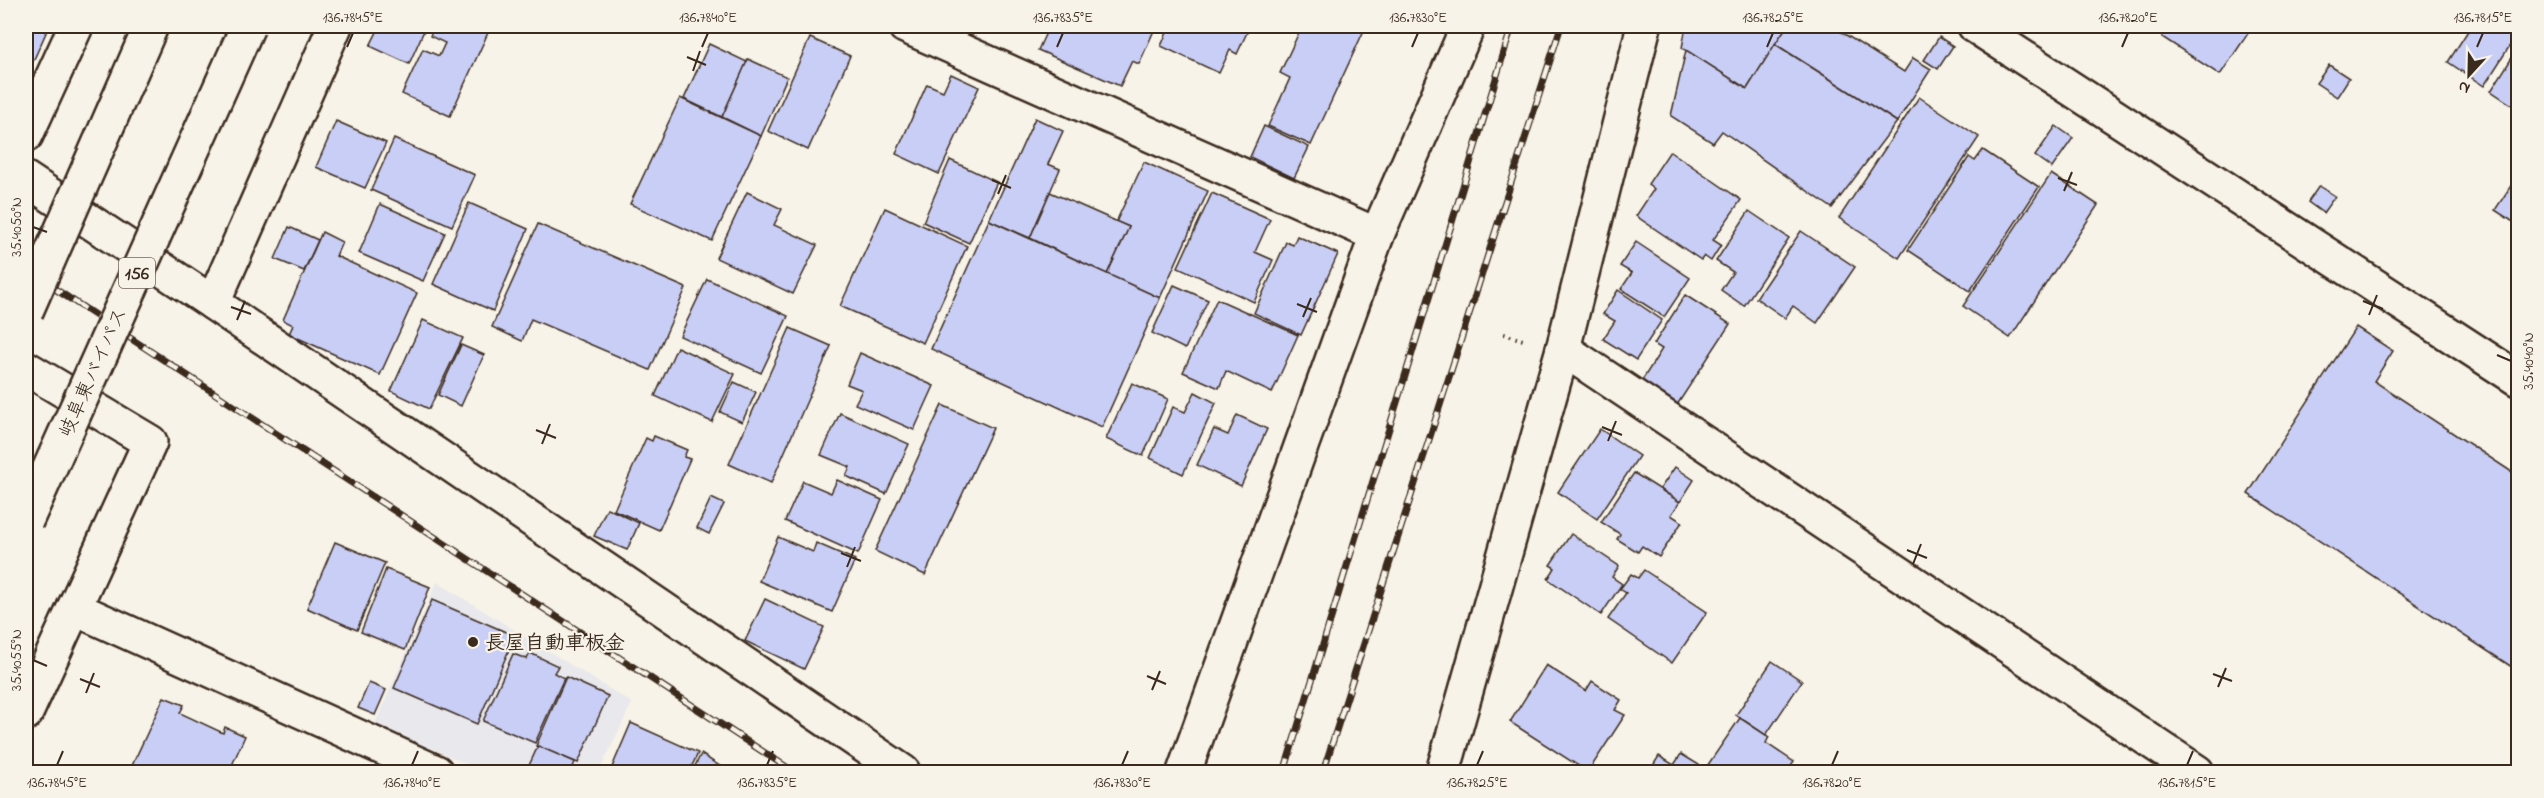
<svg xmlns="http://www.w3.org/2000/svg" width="2544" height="798" font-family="'Indie Flower','Klee One',sans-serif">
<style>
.built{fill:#e9e8ec}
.building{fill:#c9cef6;stroke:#3b2a1e;stroke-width:1.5}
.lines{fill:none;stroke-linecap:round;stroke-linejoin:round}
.street-casing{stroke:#3b2a1e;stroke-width:38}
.path{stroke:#3b2a1e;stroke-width:4;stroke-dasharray:1.5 4.5;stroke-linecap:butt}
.street{stroke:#f7f3e8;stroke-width:33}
.rail-casing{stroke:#3b2a1e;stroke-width:7}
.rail{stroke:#f7f3e8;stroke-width:4.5;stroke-dasharray:14;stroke-linecap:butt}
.highway-bridge-casing{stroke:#3b2a1e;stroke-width:38;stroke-linecap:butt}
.highway-bridge{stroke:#f7f3e8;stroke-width:33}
.ticks{fill:none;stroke:#3b2a1e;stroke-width:2}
.poi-dot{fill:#3b2a1e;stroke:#f7f3e8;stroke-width:2}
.labels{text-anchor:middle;stroke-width:4.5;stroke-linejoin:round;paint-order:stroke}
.shield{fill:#f7f3e8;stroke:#73665b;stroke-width:1.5}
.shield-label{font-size:18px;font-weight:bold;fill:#3b2a1e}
.street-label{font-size:20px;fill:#3b2a1e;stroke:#f7f3e8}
.poi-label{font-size:20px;font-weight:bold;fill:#3b2a1e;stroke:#f7f3e8;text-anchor:start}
.neatline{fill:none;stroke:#3b2a1e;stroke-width:2}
.ticks-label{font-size:15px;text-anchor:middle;fill:#3b2a1e}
</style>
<rect width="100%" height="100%" fill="#f7f3e8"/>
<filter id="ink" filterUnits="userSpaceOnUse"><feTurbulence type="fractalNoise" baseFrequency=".0167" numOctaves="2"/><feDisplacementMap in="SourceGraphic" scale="12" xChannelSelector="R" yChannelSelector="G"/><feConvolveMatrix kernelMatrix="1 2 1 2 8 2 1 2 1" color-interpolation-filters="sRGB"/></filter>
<g filter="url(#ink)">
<polygon class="built" points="437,582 632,703 599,772 485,772 375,724"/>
<g class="building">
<polygon points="26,26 49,26 26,77"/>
<polygon points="380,26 426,26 409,64 370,46"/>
<polygon points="435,26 491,26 450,116 402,94 423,49 439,56 445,43 430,36"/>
<polygon points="1049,26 1156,26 1139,64 1132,61 1120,86 1038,50"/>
<polygon points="1170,26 1250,26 1237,54 1230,50 1219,73 1161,46"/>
<polygon points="1302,26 1366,26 1311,145 1268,126 1290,78 1280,73"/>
<polygon points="1686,26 1787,26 1747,89 1682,48"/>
<polygon points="1787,26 1832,26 1904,72 1913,58 1931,69 1897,122 1775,44"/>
<polygon points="2169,26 2253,26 2220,75 2162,37"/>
<polygon points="2471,26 2518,26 2518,33 2484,86 2448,62"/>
<polygon points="1939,37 1953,46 1938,69 1924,60"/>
<polygon points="810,38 850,56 808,150 768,131"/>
<polygon points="709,44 747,62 722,117 684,99"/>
<polygon points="1775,44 1897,122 1832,208 1722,131 1713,143 1671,116 1686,50 1747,89"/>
<polygon points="2518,48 2518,109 2491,91"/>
<polygon points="748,59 787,77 761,136 722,117"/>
<polygon points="2329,65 2349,78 2337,97 2316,83"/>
<polygon points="951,74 979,87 939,174 896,154 927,84 943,91"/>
<polygon points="1919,97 1979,137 1899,258 1839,218"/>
<polygon points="680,98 761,136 712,241 630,204"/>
<polygon points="1035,118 1063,131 1048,164 1060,169 1030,238 989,220"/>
<polygon points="336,121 386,143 365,188 316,167"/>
<polygon points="1264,126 1309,147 1294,178 1250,157"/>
<polygon points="2056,126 2073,138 2052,168 2035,156"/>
<polygon points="394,139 475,175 452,226 371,190"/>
<polygon points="1983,150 2039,187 1970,291 1908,250 1969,157 1975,161"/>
<polygon points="1670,151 1741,200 1713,240 1721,245 1711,261 1704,256 1701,260 1636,216 1654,189 1648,184"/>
<polygon points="950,160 997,182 969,243 923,222"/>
<polygon points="1144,162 1208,191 1160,298 1107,274 1129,227 1116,222"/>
<polygon points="2051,174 2098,205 2010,338 1963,306"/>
<polygon points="2518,175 2518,225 2495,210"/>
<polygon points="2319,186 2335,196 2323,213 2308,202"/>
<polygon points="747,192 782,209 774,225 817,245 793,294 716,258"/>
<polygon points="1050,192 1129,227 1107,274 1030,238"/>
<polygon points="1212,193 1270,219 1255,252 1273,260 1254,302 1178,267"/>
<polygon points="469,203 528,229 493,311 433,284"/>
<polygon points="380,204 445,233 423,281 359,253"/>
<polygon points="885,208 967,246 923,343 840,306"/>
<polygon points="1749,211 1789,238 1744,306 1721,290 1733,272 1716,261"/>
<polygon points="989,220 1160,298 1102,427 931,349"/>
<polygon points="538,224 686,288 650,370 531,319 522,341 492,327"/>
<polygon points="289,227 318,240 304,271 275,259"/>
<polygon points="1801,231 1855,267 1817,323 1793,306 1785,318 1756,298"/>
<polygon points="322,232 342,242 336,256 417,293 380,375 289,334 293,325 283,320"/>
<polygon points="1297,236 1338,254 1301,335 1254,313 1286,242 1293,245"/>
<polygon points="1636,242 1690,278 1664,317 1621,289 1632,273 1620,266"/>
<polygon points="707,279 788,316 761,373 680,336"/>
<polygon points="1174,285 1208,300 1185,349 1152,333"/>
<polygon points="1618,290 1662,320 1636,360 1603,339 1615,321 1603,314"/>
<polygon points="1685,295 1730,324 1677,405 1641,382 1662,349 1654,344"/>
<polygon points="1217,299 1298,335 1272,393 1226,371 1219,388 1183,372"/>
<polygon points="423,320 463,338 429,409 391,391"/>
<polygon points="2356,327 2393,351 2374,381 2518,476 2518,671 2248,494"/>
<polygon points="790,328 831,346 771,483 729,464"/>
<polygon points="461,345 484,355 461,406 438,395"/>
<polygon points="677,347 735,374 712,422 655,396"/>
<polygon points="860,353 934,386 914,430 855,404 862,390 847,384"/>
<polygon points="734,382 756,392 742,422 720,412"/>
<polygon points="1132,383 1168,399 1143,456 1106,439"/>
<polygon points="1195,392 1216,403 1183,474 1150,458 1173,407 1185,412"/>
<polygon points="942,405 993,428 925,575 875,551"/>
<polygon points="840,413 909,444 886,494 846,476 850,467 821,455"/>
<polygon points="1237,415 1267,429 1241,486 1197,465 1214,429 1228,435"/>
<polygon points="1600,429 1639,456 1597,519 1558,492"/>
<polygon points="654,436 687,450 684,457 690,459 659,530 614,510 646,438 652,441"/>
<polygon points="1675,467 1694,480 1680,502 1660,489"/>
<polygon points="1634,473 1680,502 1671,515 1682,522 1659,557 1642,546 1638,552 1617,539 1620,534 1601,522"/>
<polygon points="837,480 882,500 858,554 785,521 803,481 831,493"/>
<polygon points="711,498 724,504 709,534 697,528"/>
<polygon points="607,508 639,523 627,550 594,536"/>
<polygon points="1571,534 1619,566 1612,577 1622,584 1601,615 1548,579 1555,568 1550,565"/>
<polygon points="778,537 813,552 816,543 855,560 832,612 759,581"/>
<polygon points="335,542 385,563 357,630 307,608"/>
<polygon points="386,569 430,587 405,650 361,632"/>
<polygon points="1644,570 1707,612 1672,663 1608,619 1626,593 1620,589 1631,574 1638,578"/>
<polygon points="765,599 824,627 804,669 745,641"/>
<polygon points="432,600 515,636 477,724 394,688"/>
<polygon points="530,653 558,666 554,673 564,678 535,743 483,721 513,654 527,659"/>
<polygon points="1772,661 1802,681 1766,735 1736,715"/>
<polygon points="1546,665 1586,691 1592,681 1621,700 1615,710 1625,715 1588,772 1510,722"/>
<polygon points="566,677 608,696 578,763 536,746"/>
<polygon points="369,683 386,690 375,715 358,708"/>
<polygon points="164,697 184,705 180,713 223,733 225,727 245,736 229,772 129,772"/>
<polygon points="1740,718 1769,737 1766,743 1794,762 1787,772 1703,772"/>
<polygon points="631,723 698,753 689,772 610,772"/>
<polygon points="538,746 575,762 571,772 526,772"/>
<polygon points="701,754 729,772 692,772"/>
<polygon points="1681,754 1699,765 1695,772 1649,772 1659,756 1674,765"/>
</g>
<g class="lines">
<defs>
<g id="street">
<polyline points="905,26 1377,235"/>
<polyline points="1975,26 2518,379"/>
<polyline points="26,135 76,26"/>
<polyline points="26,179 213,303 335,26"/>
<polyline points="213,303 903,772"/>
<polyline points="1563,349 2197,772"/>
<polyline points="26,368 150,442 26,713"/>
<polyline points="74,608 436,772"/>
<polyline points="1184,772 1377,235 1468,26"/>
<polyline points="1443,772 1563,349 1644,26"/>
</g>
</defs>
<use href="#street" class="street-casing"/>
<polyline class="path" points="1504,334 1523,340"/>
<use href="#street" class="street"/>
<defs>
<g id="rail">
<polyline points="26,270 794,772"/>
<polyline points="1284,772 1512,26"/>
<polyline points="1323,772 1561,26"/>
</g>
</defs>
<use href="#rail" class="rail-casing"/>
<use href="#rail" class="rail"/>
<defs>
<g id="highway-bridge">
<polyline points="26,311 151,26"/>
<polyline points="26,521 248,26"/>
</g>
</defs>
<use href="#highway-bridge" class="highway-bridge-casing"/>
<use href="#highway-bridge" class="highway-bridge"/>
</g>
</g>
<path class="ticks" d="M347 47 353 33M702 47 708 33M1057 47 1063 33M1412 47 1418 33M1767 47 1773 33M2122 47 2128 33M2477 47 2483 33M687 57 706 65M693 71 700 51M2058 178 2077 185M992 180 1011 188M2064 191 2072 172M998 194 1006 175M33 227 47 232M2363 301 2383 309M1297 304 1317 312M231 307 251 314M2369 315 2377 295M1303 317 1311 298M237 320 245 301M2497 355 2511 361M1602 427 1622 435M536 430 556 438M1608 441 1616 421M542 444 550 424M1907 550 1927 558M841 553 861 561M1913 564 1921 544M847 567 855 547M33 660 47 666M2213 674 2232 681M1147 676 1166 684M80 679 100 687M2218 687 2226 668M1152 690 1160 671M86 693 94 673M57 765 63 751M412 765 418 751M767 765 773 751M1122 765 1128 751M1477 765 1483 751M1832 765 1838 751M2187 765 2193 751"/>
<circle class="poi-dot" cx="473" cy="642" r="6"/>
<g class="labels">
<rect class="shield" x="119" y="258" width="36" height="30" rx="4.5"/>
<g class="shield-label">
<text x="137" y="279">156</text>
</g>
<g class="street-label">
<text transform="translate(92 372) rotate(-66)" y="7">岐阜東バイパス</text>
</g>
<g class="poi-label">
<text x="485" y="649">長屋自動車板金</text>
</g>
</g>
<rect width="2544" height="798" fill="none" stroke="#f7f3e8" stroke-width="66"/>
<g transform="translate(2469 75) rotate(202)" stroke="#f7f3e8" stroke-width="4.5" paint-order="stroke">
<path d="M0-4.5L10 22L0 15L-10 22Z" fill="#3b2a1e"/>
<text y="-9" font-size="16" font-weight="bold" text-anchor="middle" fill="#3b2a1e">N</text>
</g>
<rect x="33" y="33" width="2478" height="732" class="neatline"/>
<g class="ticks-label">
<text x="353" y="22">136.7845°E</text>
<text x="708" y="22">136.7840°E</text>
<text x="1063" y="22">136.7835°E</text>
<text x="1418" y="22">136.7830°E</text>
<text x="1773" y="22">136.7825°E</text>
<text x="2128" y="22">136.7820°E</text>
<text x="2483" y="22">136.7815°E</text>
<text transform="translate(16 227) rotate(-90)" y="5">35.4050°N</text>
<text transform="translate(2528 361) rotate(-90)" y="5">35.4040°N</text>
<text transform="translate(16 660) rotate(-90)" y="5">35.4055°N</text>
<text x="57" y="787">136.7845°E</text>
<text x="412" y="787">136.7840°E</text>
<text x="767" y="787">136.7835°E</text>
<text x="1122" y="787">136.7830°E</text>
<text x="1477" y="787">136.7825°E</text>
<text x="1832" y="787">136.7820°E</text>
<text x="2187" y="787">136.7815°E</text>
</g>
</svg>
